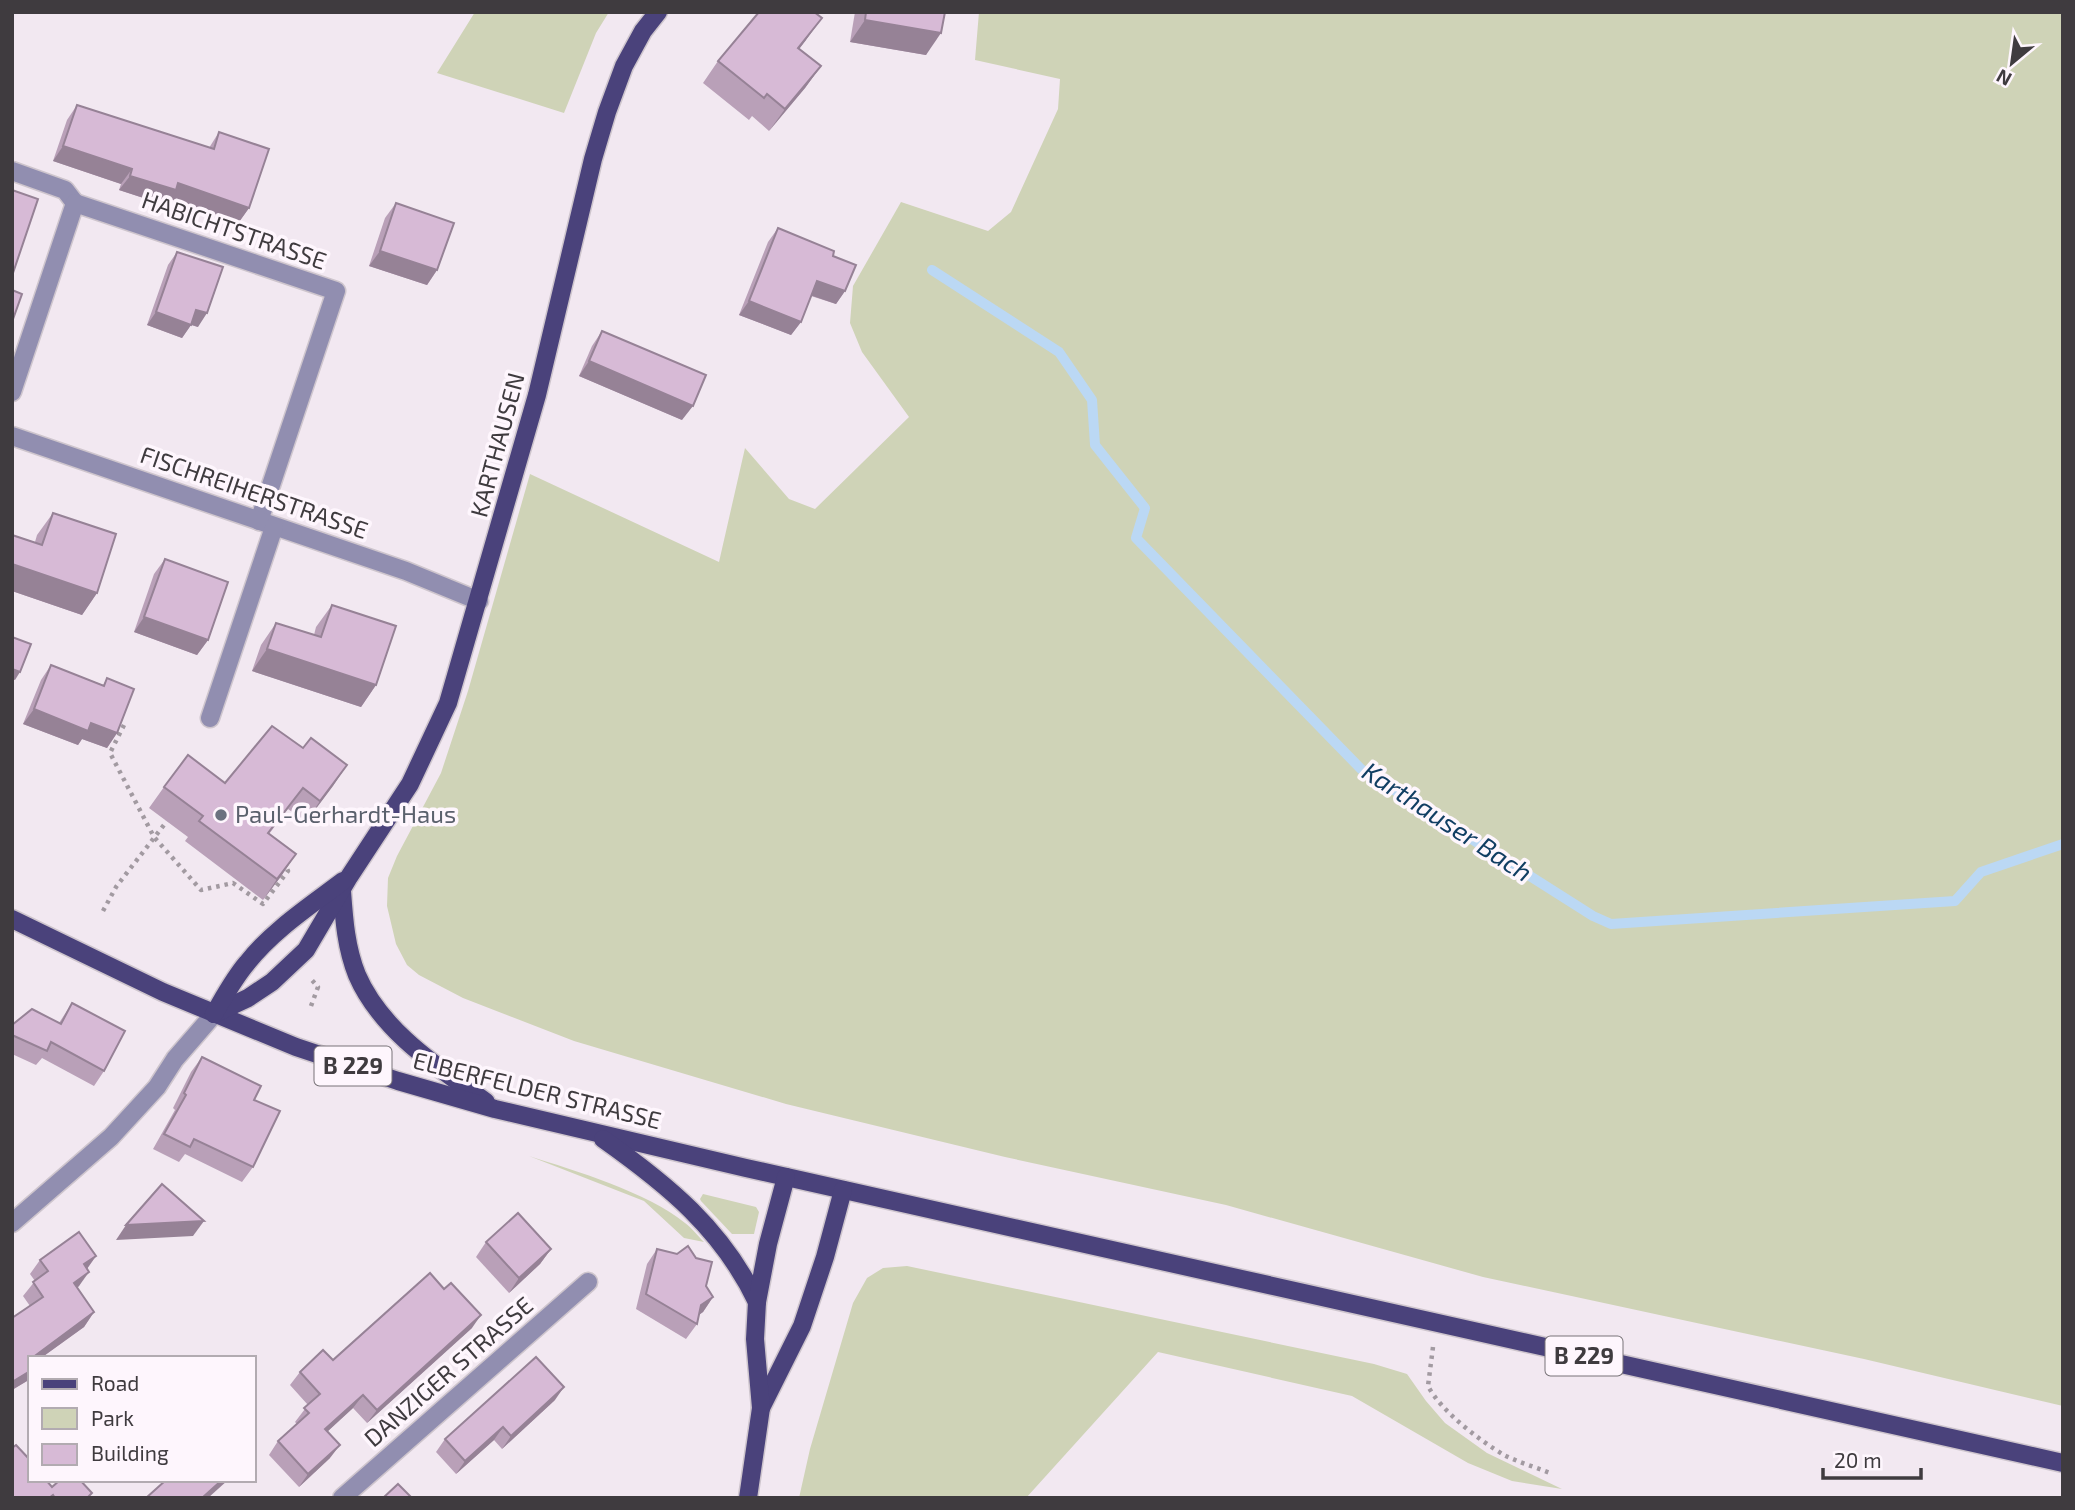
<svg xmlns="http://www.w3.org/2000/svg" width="2075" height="1510" font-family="'Exo 2',sans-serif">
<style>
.green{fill:#cfd3b7}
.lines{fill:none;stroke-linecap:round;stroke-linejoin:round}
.stream{stroke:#bbd8f4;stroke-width:10}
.minor-casing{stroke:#cec5cd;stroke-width:21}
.major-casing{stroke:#cec5cd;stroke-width:21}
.path{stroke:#a29aa1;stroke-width:4.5;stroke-dasharray:3.5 5;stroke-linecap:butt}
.minor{stroke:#918eb0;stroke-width:18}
.major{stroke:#4a427b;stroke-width:18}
.wall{fill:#b9a0b8}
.shaded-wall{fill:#968296}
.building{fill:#d7bad6;stroke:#968296;stroke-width:2}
.worship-dot{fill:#6b7280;stroke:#fef6fd;stroke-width:2.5}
.labels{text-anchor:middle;stroke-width:7;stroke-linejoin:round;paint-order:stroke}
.shield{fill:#fef6fd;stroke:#787378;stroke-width:2}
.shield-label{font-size:23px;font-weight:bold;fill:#3f3b3f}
.street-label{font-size:24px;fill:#3f3b3f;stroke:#fef6fd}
.worship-label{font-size:24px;fill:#5b616d;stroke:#fef6fd;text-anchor:start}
.water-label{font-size:26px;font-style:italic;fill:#113e63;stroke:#fef6fd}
</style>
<rect width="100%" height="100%" fill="#f2e8f1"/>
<g class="green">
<polygon points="475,12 609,12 596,33 564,113 437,73"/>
<polygon points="979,12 2063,12 2063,1406 1864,1359 1483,1277 1226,1205 1005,1157 786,1104 574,1041 463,998 419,975 407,965 396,944 387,906 388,878 397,856 441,773 468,691 530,474 719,562 745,448 789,499 815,509 909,417 862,352 850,323 853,286 901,202 988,231 1011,212 1058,109 1060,79 975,60"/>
<path d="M529 1156C576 1171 647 1192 685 1223 692 1228 698 1236 704 1242L684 1238 644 1201Z"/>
<polygon points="703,1194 756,1207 759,1212 754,1234 732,1234 701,1201 700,1199"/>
<polygon points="907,1266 1374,1364 1407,1374 1426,1401 1445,1423 1487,1453 1562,1489 1512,1481 1468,1463 1352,1396 1158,1352 1026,1498 799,1498 810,1449 853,1303 867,1278 883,1268"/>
</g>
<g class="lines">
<polyline class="stream" points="932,270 1059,352 1092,400 1095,445 1145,508 1136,538 1361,769 1593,916 1611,924 1955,901 1981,872 2063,844"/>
<defs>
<g id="minor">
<polyline points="12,171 65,190 75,203"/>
<polyline points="12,392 75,203 336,291 259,521"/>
<polyline points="12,436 406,571 479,601"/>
<polyline points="210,718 274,527"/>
<polyline points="12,1223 111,1137 157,1087 175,1059 214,1014"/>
<polyline points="342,1498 588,1282"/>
</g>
<g id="major">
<path d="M342 891C344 919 346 948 357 975 381 1031 439 1068 486 1102"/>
<polyline points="12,919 163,992 296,1047 398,1081 495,1109 746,1168 2063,1463"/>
<polyline points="214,1014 248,998 272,982 306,950 349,877 410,784 448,703 537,395 593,159 607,112 624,66 643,31 658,12"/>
<path d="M214 1014C224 997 234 978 247 963 273 930 310 906 343 881"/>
<path d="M603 1139C668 1185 722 1229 757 1302"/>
<polyline points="761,1408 802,1326 825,1257 843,1190"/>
<polyline points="748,1498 761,1408 755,1339 757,1302 768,1244 786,1177"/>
</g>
</defs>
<use href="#minor" class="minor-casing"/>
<use href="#major" class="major-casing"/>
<g class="path">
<polyline points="124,725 110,753 154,837 201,890 233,883 263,904 288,871 284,862"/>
<polyline points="103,911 116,887 167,821"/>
<polyline points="311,1006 318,987 311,979"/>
<path d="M1433 1347 1428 1386C1441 1411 1479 1440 1504 1455 1518 1462 1535 1467 1550 1473"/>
</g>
<use href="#minor" class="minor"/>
<use href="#major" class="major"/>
</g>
<g class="wall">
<polygon points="855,12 945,12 926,55 850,42"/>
<polygon points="806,40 799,49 821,66 805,88 769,131 752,116 749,120 703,83 718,61"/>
<polygon points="77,105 209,148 219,132 249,208 239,222 170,199 165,205 119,190 121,184 53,161 67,120"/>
<polygon points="396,203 437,270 427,285 369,266 385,218"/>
<polygon points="778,228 833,256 845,291 836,304 811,296 801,322 791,335 739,315 768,242"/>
<polygon points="177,252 198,327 191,325 182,338 147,325 168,265"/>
<polygon points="602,331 682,420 579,376 592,346"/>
<polygon points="53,513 97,593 82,615 12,591 12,535 35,542 37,535"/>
<polygon points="165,559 208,640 197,655 134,632 154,574"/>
<polygon points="332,605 376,685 361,707 252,671 261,645 276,623 314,635 316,627"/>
<polygon points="51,665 103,685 107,678 117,733 107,748 82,739 78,745 23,724 41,680"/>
<polygon points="303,748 347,765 306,822 288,809 269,834 282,875 263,900 185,841 188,837 149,808 164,787 225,783"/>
<polygon points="72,1003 104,1071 94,1086 42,1058 36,1065 12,1054 12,1025 59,1023"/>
<polygon points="202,1057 254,1100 253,1167 242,1182 185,1154 179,1162 153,1149 175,1110 173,1108 191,1072"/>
<polygon points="486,1242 551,1249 540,1264 509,1293 476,1257"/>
<polygon points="657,1249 706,1286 713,1297 703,1312 699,1315 697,1324 686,1339 636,1309 647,1264"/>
<polygon points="96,1256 87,1269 79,1286 77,1288 94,1312 84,1327 41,1358 30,1358 27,1381 12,1390 12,1318 30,1306 23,1296 35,1281 30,1274 40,1260"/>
<polygon points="472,1328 367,1423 353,1408 328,1431 330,1458 299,1487 269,1455 278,1441 297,1424 295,1422 308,1405 290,1385 300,1372 333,1360"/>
<polygon points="555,1400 502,1449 494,1440 456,1474 436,1452 445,1439"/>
</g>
<g class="shaded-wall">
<polygon points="822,18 806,40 783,70 798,48"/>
<polygon points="865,20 941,33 926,55 850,42"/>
<polygon points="821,66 805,88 769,131 785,109"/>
<polygon points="63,146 132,169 121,184 53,161"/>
<polygon points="130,176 178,183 249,208 239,222 170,199 165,205 119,190"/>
<polygon points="380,251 437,270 427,285 369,266"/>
<polygon points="817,281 845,291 836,304 807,294"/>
<polygon points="749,301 801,322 791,335 739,315"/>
<polygon points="196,310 207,313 198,327 189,324 191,325 182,338 147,325 156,312"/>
<polygon points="589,361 693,406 682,420 579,376"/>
<polygon points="12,564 97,593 82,615 12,591"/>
<polygon points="144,617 208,640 197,655 134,632"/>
<polygon points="267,649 376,685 361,707 252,671"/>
<polygon points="12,669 20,672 15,680 12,679"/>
<polygon points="34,709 91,723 117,733 107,748 82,739 78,745 23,724"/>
<polygon points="347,765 333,786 306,822 320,801"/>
<polygon points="296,854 282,875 263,900 277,879"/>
<polygon points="204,1221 193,1236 116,1240 126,1225"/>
<polygon points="551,1249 540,1264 509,1293 519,1278"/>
<polygon points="96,1256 86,1270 84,1264"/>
<polygon points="89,1272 79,1286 63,1298 74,1283"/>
<polygon points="713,1297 703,1312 691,1320 701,1305"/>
<polygon points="94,1312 84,1327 41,1358 32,1358"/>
<polygon points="481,1315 472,1328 367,1423 377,1410"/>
<polygon points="30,1371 30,1376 27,1381 12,1390 12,1382"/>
<polygon points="564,1387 555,1400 502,1449 511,1436"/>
<polygon points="363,1395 353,1408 316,1442 325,1429"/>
<polygon points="503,1427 494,1440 456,1474 465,1461"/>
<polygon points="340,1445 330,1458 299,1487 308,1474"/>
<polygon points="222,1480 228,1480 208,1498 202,1498"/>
</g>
<g class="building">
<polygon points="759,12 814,12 822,18 798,48 821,66 785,109 767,94 764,98 718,61"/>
<polygon points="866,12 945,12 941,33 865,20"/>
<polygon points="77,105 214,149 219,132 269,149 249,208 178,183 176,190 130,176 132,169 63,146"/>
<polygon points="12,190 38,199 12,276"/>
<polygon points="396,203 454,223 437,270 380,251"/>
<polygon points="778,228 834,251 833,256 856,265 845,291 817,281 801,322 749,301"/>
<polygon points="177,252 223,267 207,313 196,310 191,325 156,312"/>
<polygon points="12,290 22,294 12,322"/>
<polygon points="602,331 706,375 693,406 589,361"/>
<polygon points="53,513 116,534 97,593 12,564 12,535 42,545"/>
<polygon points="165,559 228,582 208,640 144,617"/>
<polygon points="332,605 396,626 376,685 267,649 276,623 321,637"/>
<polygon points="12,637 31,644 20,672 12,669"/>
<polygon points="51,665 104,686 107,678 134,689 117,733 91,723 88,731 34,709"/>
<polygon points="272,726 303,748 311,738 347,765 320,801 303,788 268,833 296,854 277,879 199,821 203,816 164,787 188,755 225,783"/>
<polygon points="72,1003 125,1031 104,1071 51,1042 47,1051 12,1035 12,1025 32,1009 61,1024"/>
<polygon points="202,1057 261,1086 254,1100 280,1111 253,1167 194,1139 190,1147 164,1134 186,1095 184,1093"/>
<polygon points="162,1184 204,1221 126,1225"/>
<polygon points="518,1213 551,1249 519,1278 486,1242"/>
<polygon points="79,1232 96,1256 84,1264 89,1272 74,1283 94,1312 32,1358 30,1358 30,1371 12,1382 12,1318 43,1297 33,1282 48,1271 40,1260"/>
<polygon points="688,1246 696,1258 712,1262 706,1286 713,1297 701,1305 697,1324 646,1294 657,1249 677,1254"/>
<polygon points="430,1273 444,1289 451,1283 481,1315 377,1410 363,1395 325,1429 340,1445 308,1474 278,1441 309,1413 304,1408 320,1394 300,1372 323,1350 333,1360"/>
<polygon points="536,1357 564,1387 511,1436 503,1427 465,1461 445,1439"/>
<polygon points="16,1445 30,1460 30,1480 46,1480 52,1487 60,1480 80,1480 92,1493 87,1498 55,1498 53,1495 49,1498 12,1498 12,1448"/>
<polygon points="166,1480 222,1480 202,1498 146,1498"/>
<polygon points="398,1484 412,1498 383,1498"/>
</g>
<circle class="worship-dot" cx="221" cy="815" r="7"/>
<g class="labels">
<g class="shield">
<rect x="314.5" y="1046.5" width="77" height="39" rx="5"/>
<rect x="1545.5" y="1336.5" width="77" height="39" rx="5"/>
</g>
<g class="shield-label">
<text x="353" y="1074">B 229</text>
<text x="1584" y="1364">B 229</text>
</g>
<g class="street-label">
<text transform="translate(234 231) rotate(19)" y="8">HABICHTSTRASSE</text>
<text transform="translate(498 445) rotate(-75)" y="8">KARTHAUSEN</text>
<text transform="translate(254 493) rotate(19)" y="8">FISCHREIHERSTRASSE</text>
<text transform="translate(537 1091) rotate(14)" y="8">ELBERFELDER STRASSE</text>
<text transform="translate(449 1372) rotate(-41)" y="8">DANZIGER STRASSE</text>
</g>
<g class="worship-label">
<text x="235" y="823">Paul-Gerhardt-Haus</text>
</g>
<g class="water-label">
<text transform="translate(1447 822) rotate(33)" y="9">Karthauser Bach</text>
</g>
</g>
<rect width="2075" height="1510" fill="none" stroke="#3f3b3f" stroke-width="28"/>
<rect x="28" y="1356" width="228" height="126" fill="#fef6fd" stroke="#b2abb1" stroke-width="2"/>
<rect x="42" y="1379" width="35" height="10" fill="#4a427b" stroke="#b2abb1" stroke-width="2"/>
<text x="91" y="1391" font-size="21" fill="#3f3b3f">Road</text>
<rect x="42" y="1408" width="35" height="21" fill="#cfd3b7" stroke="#b2abb1" stroke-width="2"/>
<text x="91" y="1426" font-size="21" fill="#3f3b3f">Park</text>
<rect x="42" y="1444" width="35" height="21" fill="#d7bad6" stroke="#b2abb1" stroke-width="2"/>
<text x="91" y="1461" font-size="21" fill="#3f3b3f">Building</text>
<g transform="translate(2012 63) rotate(209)" stroke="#fef6fd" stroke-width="5" paint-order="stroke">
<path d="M0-5L12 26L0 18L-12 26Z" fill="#3f3b3f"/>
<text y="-10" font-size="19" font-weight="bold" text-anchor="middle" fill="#3f3b3f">N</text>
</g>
<path d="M1823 1468v10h98v-10" fill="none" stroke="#3f3b3f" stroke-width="3.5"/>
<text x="1834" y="1468" font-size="21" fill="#3f3b3f" stroke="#fef6fd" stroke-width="5" paint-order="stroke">20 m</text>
</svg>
